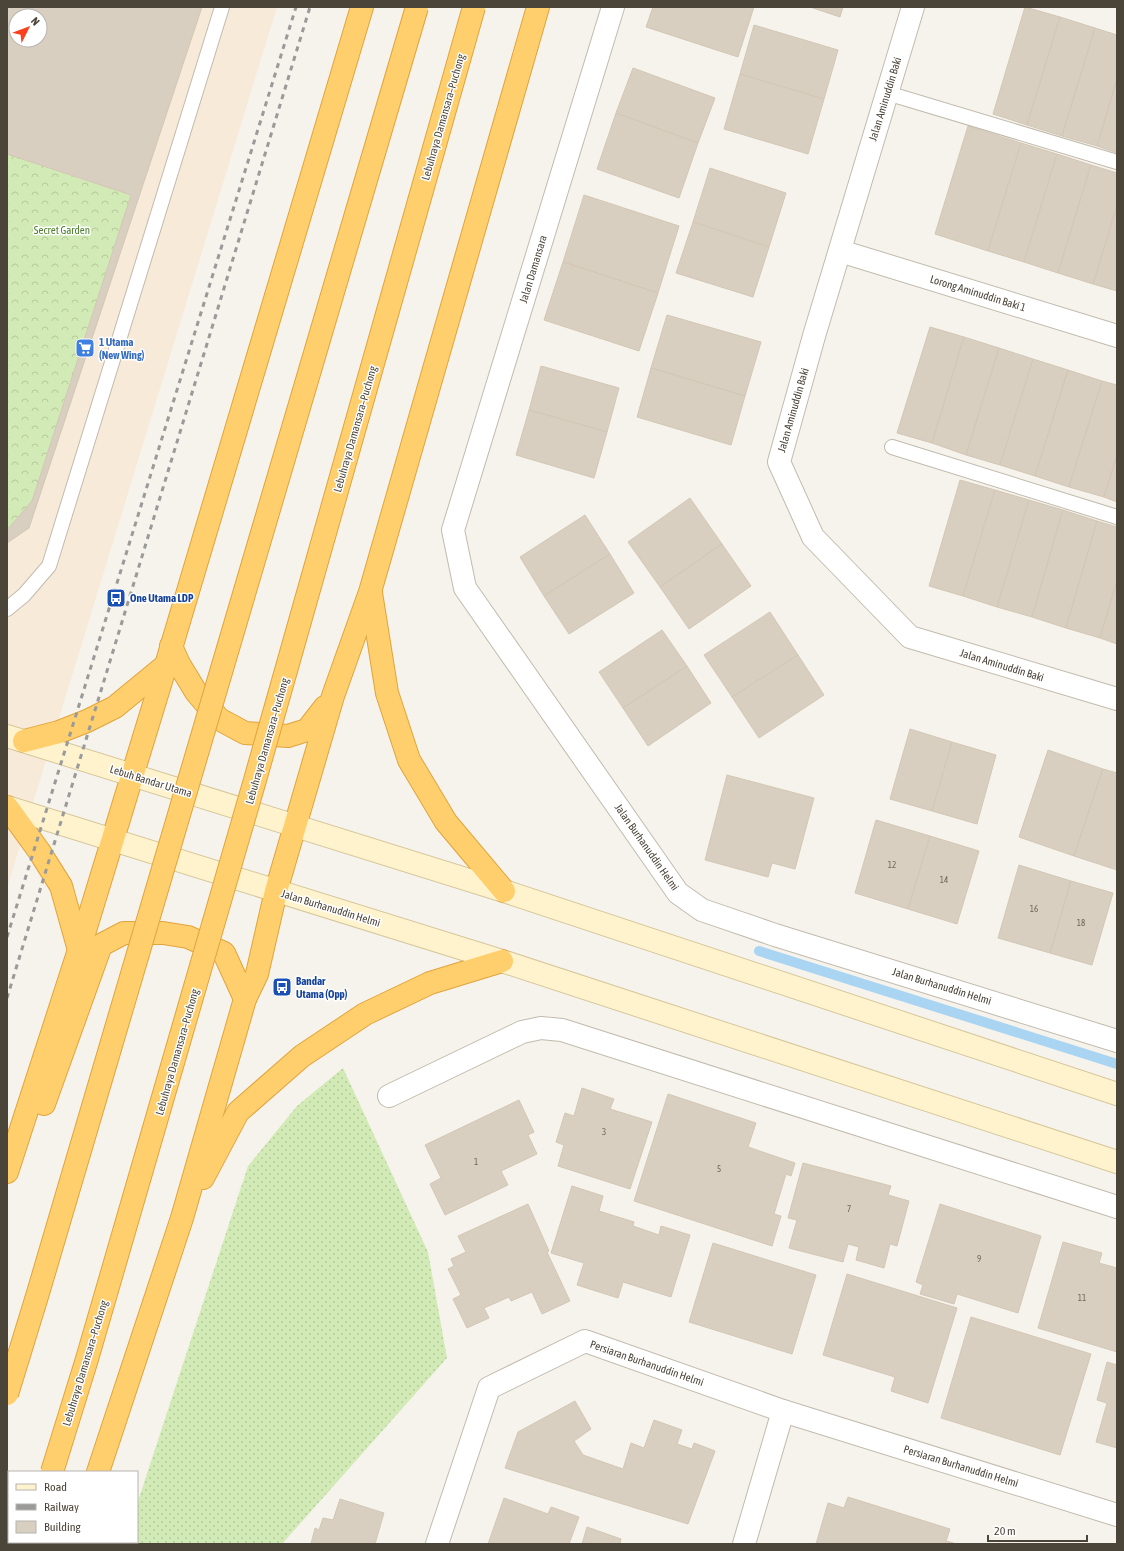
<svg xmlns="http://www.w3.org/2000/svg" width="1124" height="1551" font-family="'Asap Condensed',sans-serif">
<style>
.commercial{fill:#f7ead8;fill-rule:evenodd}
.grass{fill:url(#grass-dots)}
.forest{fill:url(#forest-crowns)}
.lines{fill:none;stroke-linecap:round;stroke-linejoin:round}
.stream{stroke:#a9d4f2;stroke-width:10}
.building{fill:#d8cfc1;stroke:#d3c7b4;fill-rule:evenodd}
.lane-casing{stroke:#c2bbae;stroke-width:16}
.street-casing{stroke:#c2bbae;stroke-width:24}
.secondary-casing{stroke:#d6c79b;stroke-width:24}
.highway-casing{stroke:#e0a43c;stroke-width:24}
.lane{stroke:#fff;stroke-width:14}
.street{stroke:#fff;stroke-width:22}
.secondary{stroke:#fff3cd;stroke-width:22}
.highway{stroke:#ffcf6e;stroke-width:22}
.rail{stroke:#9a9a9a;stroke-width:3;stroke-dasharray:5 5;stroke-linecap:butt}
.highway-bridge-casing{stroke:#e0a43c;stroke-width:24;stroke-linecap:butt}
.highway-bridge{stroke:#ffcf6e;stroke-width:22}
.labels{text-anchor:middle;stroke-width:3;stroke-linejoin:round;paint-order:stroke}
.number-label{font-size:9px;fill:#6e675b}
.street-label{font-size:11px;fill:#4b4439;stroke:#fff}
.park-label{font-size:11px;fill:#4a7f2a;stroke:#fff}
.shop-label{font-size:11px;font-weight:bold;fill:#366cbe;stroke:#fff;text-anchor:start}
.transit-label{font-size:11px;font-weight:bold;fill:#164399;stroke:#fff;text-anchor:start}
</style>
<defs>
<pattern id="grass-dots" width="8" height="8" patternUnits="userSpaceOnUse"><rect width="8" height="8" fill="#d2eab5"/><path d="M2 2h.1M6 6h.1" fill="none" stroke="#b6ca9c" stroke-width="1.8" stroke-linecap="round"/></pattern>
<pattern id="forest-crowns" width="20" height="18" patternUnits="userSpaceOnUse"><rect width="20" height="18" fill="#d2eab5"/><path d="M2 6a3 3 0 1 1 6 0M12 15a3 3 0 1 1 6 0" fill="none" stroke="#b6ca9c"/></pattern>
</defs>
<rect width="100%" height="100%" fill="#f6f3ec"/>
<path class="commercial" d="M7 7H277L7 888ZM16 16H40V40H16Z"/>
<polygon class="grass" points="343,1068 428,1252 447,1358 282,1544 124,1544 125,1542 137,1542 137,1504 248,1166 297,1106"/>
<polygon class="forest" points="7,154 131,195 32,501 7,530"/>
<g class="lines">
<polyline class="stream" points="759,951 1117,1064"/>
</g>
<g class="building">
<path d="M7 7H202L29 528 7 543V530L32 501 131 195 7 154ZM16 16H40V40H16Z"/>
<polygon points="653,7 754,7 738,57 646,27"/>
<polygon points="810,7 843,7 840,17"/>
<polygon points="1025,7 1060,17 1027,125 993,114"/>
<polygon points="1060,17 1095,28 1062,136 1027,125"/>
<polygon points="754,25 838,50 824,99 740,74"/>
<polygon points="1095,28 1117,35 1117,79 1097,146 1062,136"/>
<polygon points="633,68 715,98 698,143 616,113"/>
<polygon points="740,74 824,99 808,154 724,129"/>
<polygon points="1117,79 1117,153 1097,146"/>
<polygon points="616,113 698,143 679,198 597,169"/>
<polygon points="968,126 1021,143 988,251 935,234"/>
<polygon points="1021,143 1057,154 1024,262 988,251"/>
<polygon points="1057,154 1091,165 1058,273 1024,262"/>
<polygon points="1091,165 1117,173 1117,206 1093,284 1058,273"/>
<polygon points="710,168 786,193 769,247 693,222"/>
<polygon points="584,195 679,226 658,293 563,262"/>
<polygon points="1117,206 1117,291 1093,284"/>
<polygon points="693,222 769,247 753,297 676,273"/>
<polygon points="563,262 658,293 639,351 544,320"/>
<polygon points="667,315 761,342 745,396 651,368"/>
<polygon points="930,327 964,337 932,443 897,433"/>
<polygon points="964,337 999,348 966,455 932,443"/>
<polygon points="999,348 1033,359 1000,465 966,455"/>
<polygon points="1033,359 1068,370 1035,476 1000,465"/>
<polygon points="541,366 619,388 607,432 529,410"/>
<polygon points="651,368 745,396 731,445 637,417"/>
<polygon points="1068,370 1102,381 1069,487 1035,476"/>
<polygon points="1102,381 1117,385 1117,455 1104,497 1069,487"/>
<polygon points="529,410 607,432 594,478 516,455"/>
<polygon points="1117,455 1117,502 1104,497"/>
<polygon points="960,480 995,490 963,596 929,586"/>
<polygon points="995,490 1029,500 997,607 963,596"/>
<polygon points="690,498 722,544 660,587 628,542"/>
<polygon points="1029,500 1063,510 1032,617 997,607"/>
<polygon points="1063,510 1097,521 1066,628 1032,617"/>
<polygon points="585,515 610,554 544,596 520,557"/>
<polygon points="1097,521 1117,527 1117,581 1100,638 1066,628"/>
<polygon points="722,544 751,586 689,629 660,587"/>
<polygon points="610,554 634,593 569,634 544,596"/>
<polygon points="1117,581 1117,644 1100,638"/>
<polygon points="770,612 798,655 732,697 704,655"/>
<polygon points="662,630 687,666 623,708 599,672"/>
<polygon points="798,655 824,695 759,738 732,697"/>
<polygon points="687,666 711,703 648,746 623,708"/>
<polygon points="910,729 952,742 932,811 890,799"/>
<polygon points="952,742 996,755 977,824 932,811"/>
<polygon points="1048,750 1103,769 1074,856 1019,837"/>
<polygon points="1103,769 1117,773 1117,870 1074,856"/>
<polygon points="727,775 814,798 795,869 772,863 768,877 705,860"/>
<polygon points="876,820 930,836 908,909 855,893"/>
<polygon points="930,836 979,851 957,924 908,909"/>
<polygon points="1019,865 1071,881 1050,953 998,938"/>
<polygon points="1071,881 1113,893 1092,965 1050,953"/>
<polygon points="582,1088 614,1099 610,1109 652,1122 630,1189 558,1166 564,1145 556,1142 565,1113 574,1116"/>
<polygon points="668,1094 756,1123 748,1147 795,1163 791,1176 786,1174 774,1214 781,1216 772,1246 634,1201"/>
<polygon points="519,1100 534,1132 528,1135 537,1154 501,1171 508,1185 445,1215 430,1184 441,1178 425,1145"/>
<polygon points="803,1163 891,1186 888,1195 909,1201 897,1246 890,1244 884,1268 856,1260 859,1247 848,1244 843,1262 789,1248 797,1220 788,1218"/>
<polygon points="572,1186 603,1196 599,1211 634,1222 633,1226 659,1235 661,1226 690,1235 671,1297 623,1282 618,1298 577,1285 584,1263 551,1253"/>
<polygon points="528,1204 549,1251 547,1252 570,1301 542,1314 532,1292 511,1301 509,1297 484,1308 489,1318 467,1328 453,1299 461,1295 448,1269 454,1266 451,1259 466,1252 458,1236"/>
<polygon points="940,1204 1041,1236 1018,1313 957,1294 954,1304 920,1294 923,1285 916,1282"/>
<polygon points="1063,1242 1102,1253 1099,1263 1117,1268 1117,1352 1038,1328"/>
<polygon points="713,1243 816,1275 792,1354 689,1322"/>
<polygon points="847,1274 957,1308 928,1403 891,1391 895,1377 823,1355"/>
<polygon points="971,1317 1091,1354 1060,1455 941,1418"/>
<polygon points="1107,1362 1117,1365 1117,1448 1096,1442 1107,1403 1097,1400"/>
<polygon points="575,1401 591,1429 574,1441 583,1455 623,1469 631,1443 644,1448 654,1420 682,1430 677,1444 692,1449 694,1443 715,1451 688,1524 505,1468 518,1432"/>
<polygon points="848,1497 950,1529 946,1541 957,1544 816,1544 828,1503 844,1508"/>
<polygon points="504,1498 548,1514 551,1507 579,1517 569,1544 488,1544"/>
<polygon points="340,1499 384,1513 375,1544 311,1544 315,1528 319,1530 323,1518 333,1520"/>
<polygon points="587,1527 621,1539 620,1544 582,1544"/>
</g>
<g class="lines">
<defs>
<g id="lane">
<polyline points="887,93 1117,162"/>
<polyline points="892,447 1117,517"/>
<polyline points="7,609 24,595 49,566 222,7"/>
</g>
<g id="street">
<polyline points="613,7 453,530 465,588 678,893 702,910 775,935 1117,1041"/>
<polyline points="913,7 814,336 779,462 813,537 910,637 1117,699"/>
<polyline points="840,251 1117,336"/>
<polyline points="389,1096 522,1032 541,1028 562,1030 1117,1207"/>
<polyline points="437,1544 489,1388 585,1341 783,1411 1117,1515"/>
<polyline points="744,1544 783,1411"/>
</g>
<g id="secondary">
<polyline points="7,736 504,891 1117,1094"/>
<polyline points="7,807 502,961 1117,1162"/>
</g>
<g id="highway">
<polyline points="371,593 387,693 409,760 446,822 504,891"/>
<polyline points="171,646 179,664 196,692 219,719 245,733 288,736 307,730 325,707"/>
<polyline points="24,741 59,732 87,721 115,707 166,665"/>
<polyline points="7,807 39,851 61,886 79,950"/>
<polyline points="44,1104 101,945 124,933 163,933 188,937 224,953 245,999"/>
<polyline points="7,1172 79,950 166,665 362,7"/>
<polyline points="203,1178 238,1112 302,1056 365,1014 430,983 502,961"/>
<polyline points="98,1472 182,1218 245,999 257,974 276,891 333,696 370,592 538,7"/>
<polyline points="29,1544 30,1542"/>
<polyline points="74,1544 74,1542"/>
</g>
</defs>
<use href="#lane" class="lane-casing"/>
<use href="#street" class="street-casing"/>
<use href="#secondary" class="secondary-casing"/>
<use href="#highway" class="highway-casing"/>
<use href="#lane" class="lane"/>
<use href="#street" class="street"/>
<use href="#secondary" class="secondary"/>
<use href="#highway" class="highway"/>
<g class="rail">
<polyline points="7,937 296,7"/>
<polyline points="7,998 310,7"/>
</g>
<defs>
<g id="highway-bridge">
<polyline points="7,1394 38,1293 417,7"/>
<polyline points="52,1472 87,1359 255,780 474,7"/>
</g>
</defs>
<use href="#highway-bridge" class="highway-bridge-casing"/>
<use href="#highway-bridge" class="highway-bridge"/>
</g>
<defs>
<symbol id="supermarket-square" viewBox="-11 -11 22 22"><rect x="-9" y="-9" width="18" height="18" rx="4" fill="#3f7fe0" stroke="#fff"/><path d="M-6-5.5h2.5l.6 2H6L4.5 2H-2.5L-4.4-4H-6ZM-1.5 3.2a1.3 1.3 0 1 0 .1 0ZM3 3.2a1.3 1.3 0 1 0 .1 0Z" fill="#fff"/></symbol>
<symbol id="bus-square" viewBox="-11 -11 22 22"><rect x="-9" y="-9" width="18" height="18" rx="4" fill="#1a4fb4" stroke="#fff"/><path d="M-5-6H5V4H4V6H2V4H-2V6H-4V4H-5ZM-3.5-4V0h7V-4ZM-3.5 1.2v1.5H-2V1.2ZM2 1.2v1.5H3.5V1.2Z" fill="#fff"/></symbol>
</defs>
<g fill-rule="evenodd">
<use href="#supermarket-square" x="74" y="337" width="22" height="22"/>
<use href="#bus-square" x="105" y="587" width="22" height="22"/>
<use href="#bus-square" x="271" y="976" width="22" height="22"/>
</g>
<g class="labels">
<g class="number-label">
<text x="892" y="868">12</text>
<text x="944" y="883">14</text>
<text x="1034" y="912">16</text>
<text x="1081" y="926">18</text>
<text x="604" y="1135">3</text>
<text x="476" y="1165">1</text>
<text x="719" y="1172">5</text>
<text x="849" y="1212">7</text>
<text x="979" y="1262">9</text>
<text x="1082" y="1301">11</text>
</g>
<g class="street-label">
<text transform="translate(885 99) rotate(-73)" y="4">Jalan Aminuddin Baki</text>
<text transform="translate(443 117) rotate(-74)" y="4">Lebuhraya Damansara–Puchong</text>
<text transform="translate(533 269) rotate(-73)" y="4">Jalan Damansara</text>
<text transform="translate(978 293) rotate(17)" y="4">Lorong Aminuddin Baki 1</text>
<text transform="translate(793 410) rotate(-74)" y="4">Jalan Aminuddin Baki</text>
<text transform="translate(355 429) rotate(-74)" y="4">Lebuhraya Damansara–Puchong</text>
<text transform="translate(1002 665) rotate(17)" y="4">Jalan Aminuddin Baki</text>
<text transform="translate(267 741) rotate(-74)" y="4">Lebuhraya Damansara–Puchong</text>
<text transform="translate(151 781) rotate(17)" y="4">Lebuh Bandar Utama</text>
<text transform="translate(647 847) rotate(55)" y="4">Jalan Burhanuddin Helmi</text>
<text transform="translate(331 908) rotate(17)" y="4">Jalan Burhanuddin Helmi</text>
<text transform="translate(942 986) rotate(17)" y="4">Jalan Burhanuddin Helmi</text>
<text transform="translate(177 1052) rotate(-74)" y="4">Lebuhraya Damansara–Puchong</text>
<text transform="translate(85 1363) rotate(-73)" y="4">Lebuhraya Damansara–Puchong</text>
<text transform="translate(647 1363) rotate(19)" y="4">Persiaran Burhanuddin Helmi</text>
<text transform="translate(961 1466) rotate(17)" y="4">Persiaran Burhanuddin Helmi</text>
</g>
<g class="park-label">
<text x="62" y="234">Secret Garden</text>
</g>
<g class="shop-label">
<text x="99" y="346">1 Utama<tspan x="99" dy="13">(New Wing)</tspan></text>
</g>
<g class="transit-label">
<text x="130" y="602">One Utama LDP</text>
<text x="296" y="985">Bandar<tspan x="296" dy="13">Utama (Opp)</tspan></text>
</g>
</g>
<rect width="1124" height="1551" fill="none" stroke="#4b4439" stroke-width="16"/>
<rect x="8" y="1471" width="130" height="72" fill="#ffffff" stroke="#b7b4b0"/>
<rect x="16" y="1484" width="20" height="6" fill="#fff3cd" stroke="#b7b4b0"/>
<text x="44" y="1491" font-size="12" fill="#4b4439">Road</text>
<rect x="16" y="1504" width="20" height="6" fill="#9a9a9a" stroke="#b7b4b0"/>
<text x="44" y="1511" font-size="12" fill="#4b4439">Railway</text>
<rect x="16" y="1521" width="20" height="12" fill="#d8cfc1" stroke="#b7b4b0"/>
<text x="44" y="1531" font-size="12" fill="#4b4439">Building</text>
<g transform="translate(28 28) rotate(48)"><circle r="19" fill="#ffffff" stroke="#b7b4b0"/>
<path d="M0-3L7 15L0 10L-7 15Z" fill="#fc3f1d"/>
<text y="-6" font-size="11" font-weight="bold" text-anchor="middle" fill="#4b4439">N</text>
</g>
<path d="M988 1535v6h99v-6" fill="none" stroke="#4b4439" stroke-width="2"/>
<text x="994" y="1535" font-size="12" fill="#4b4439" stroke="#ffffff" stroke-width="3" paint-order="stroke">20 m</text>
</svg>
